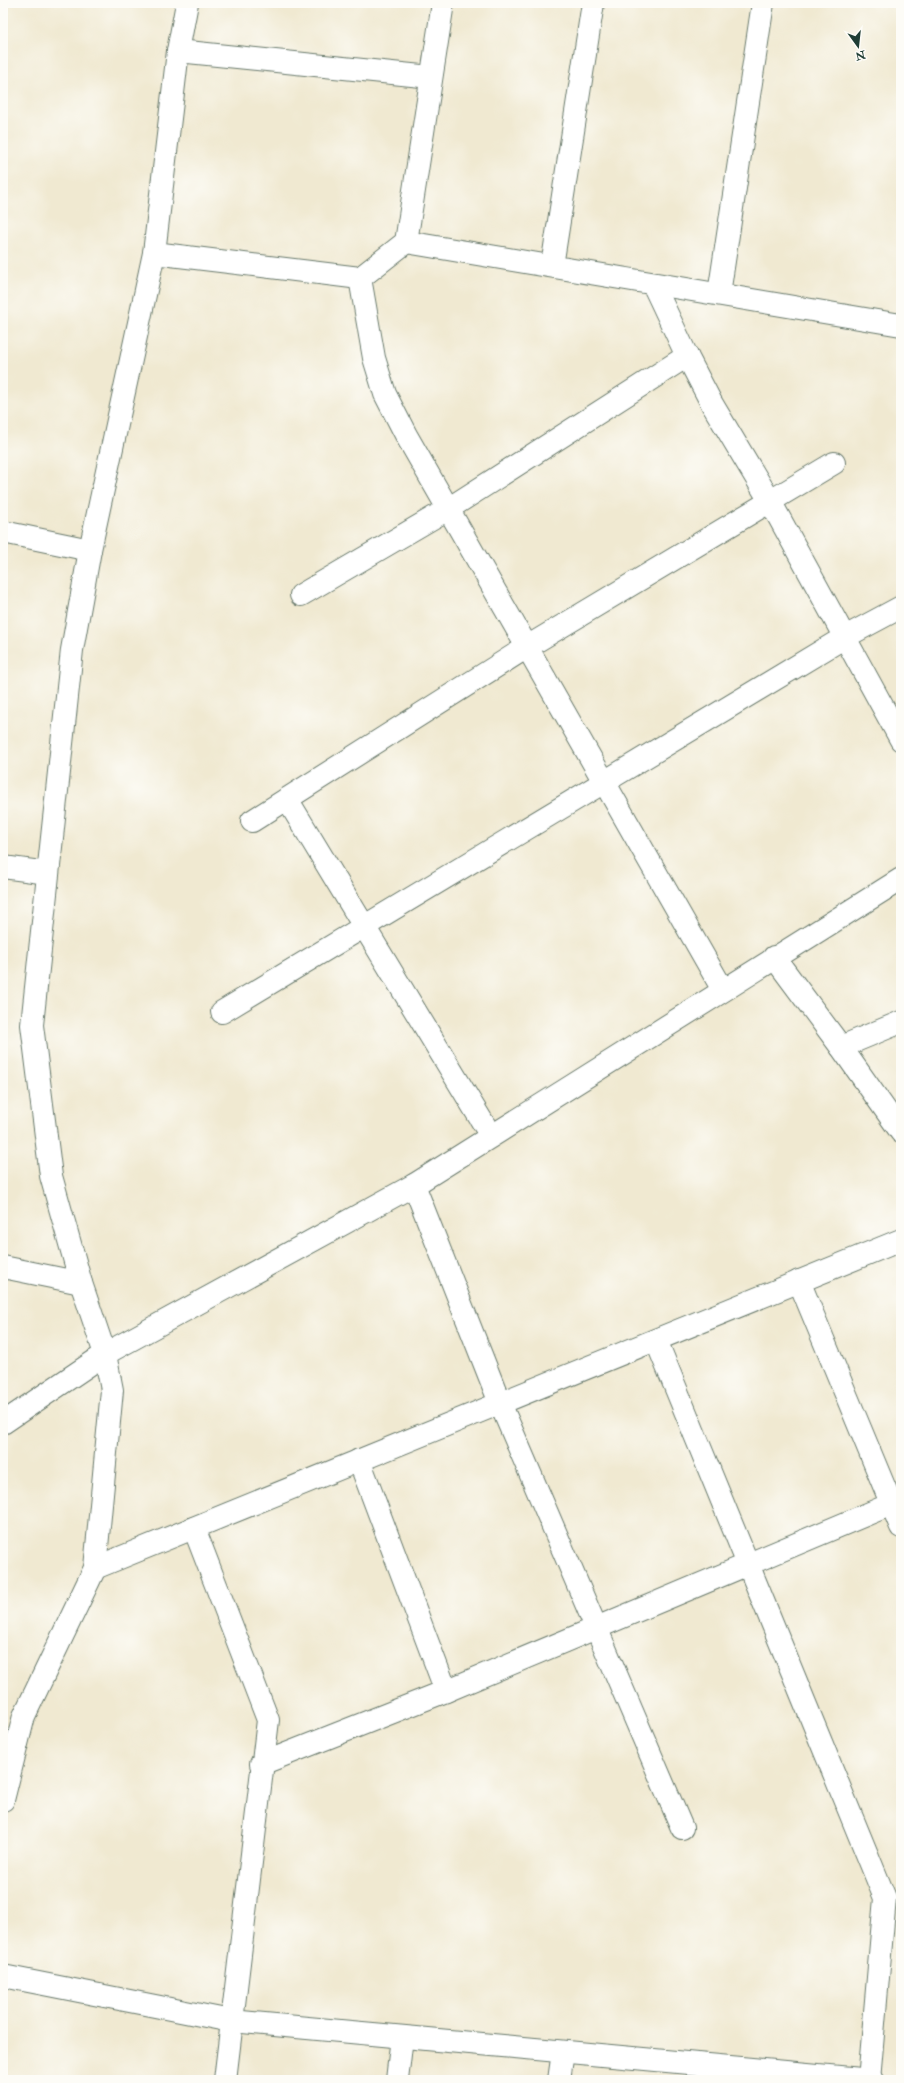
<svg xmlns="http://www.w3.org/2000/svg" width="904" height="2083" font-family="'IM FELL Double Pica',serif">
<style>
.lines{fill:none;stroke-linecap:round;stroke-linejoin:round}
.street-casing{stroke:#68796b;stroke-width:24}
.street{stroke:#fff;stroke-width:22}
</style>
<rect width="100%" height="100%" fill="#fdfcf7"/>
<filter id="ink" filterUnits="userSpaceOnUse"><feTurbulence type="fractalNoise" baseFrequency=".025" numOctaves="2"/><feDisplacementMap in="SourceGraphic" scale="8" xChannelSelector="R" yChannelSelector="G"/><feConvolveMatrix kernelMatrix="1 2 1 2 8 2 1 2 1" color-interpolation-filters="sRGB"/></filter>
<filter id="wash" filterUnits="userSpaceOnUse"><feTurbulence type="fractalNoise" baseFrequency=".012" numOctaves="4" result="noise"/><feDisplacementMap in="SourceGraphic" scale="16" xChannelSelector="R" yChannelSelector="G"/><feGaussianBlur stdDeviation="0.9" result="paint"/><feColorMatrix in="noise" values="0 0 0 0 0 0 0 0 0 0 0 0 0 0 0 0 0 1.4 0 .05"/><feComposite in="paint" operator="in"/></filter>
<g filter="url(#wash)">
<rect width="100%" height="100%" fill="#f0e9d1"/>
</g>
<g filter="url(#ink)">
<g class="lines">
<defs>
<g id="street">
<polyline points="178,51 431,77"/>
<polyline points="406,242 901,325"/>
<polyline points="154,253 360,278 406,242 443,3"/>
<polyline points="552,266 593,3"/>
<polyline points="360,278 374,358 385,394 406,435 723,990"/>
<polyline points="653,284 687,356 712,404 770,501 901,740"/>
<polyline points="719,294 763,3"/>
<polyline points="3,532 90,550"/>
<polyline points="301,595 448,509 687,356"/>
<polyline points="287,799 491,1136"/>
<polyline points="252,821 527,647 834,463"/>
<polyline points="3,867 48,873"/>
<polyline points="774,957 841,1047 901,1022"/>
<polyline points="222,1012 845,637 901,607"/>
<polyline points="841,1047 901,1132"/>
<polyline points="414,1185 500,1403 682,1828"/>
<polyline points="3,1267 81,1283"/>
<polyline points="799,1281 901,1527"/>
<polyline points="656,1340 885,1898 869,2080"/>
<polyline points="3,1423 105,1354 414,1185 901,879"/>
<polyline points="359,1460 446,1691"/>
<polyline points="194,1528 268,1720 225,2080"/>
<polyline points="95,1568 901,1240"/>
<polyline points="261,1764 446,1691 901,1500"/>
<polyline points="3,1800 24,1716 95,1568 112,1390 105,1354 81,1283 51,1176 32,1025 72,650 90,550 154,253 178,51 187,3"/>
<polyline points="3,1976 231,2021 872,2080"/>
<polyline points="397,2080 402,2037"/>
<polyline points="559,2080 563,2052"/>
</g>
</defs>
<use href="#street" class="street-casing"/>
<use href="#street" class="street"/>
</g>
</g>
<rect width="904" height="2083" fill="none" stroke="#fdfcf7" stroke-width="16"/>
<g transform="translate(858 46) rotate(165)" stroke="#fdfcf7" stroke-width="3" paint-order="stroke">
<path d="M0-3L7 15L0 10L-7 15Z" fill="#1f3d34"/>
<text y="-6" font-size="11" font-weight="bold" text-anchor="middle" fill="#1f3d34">N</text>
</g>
</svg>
